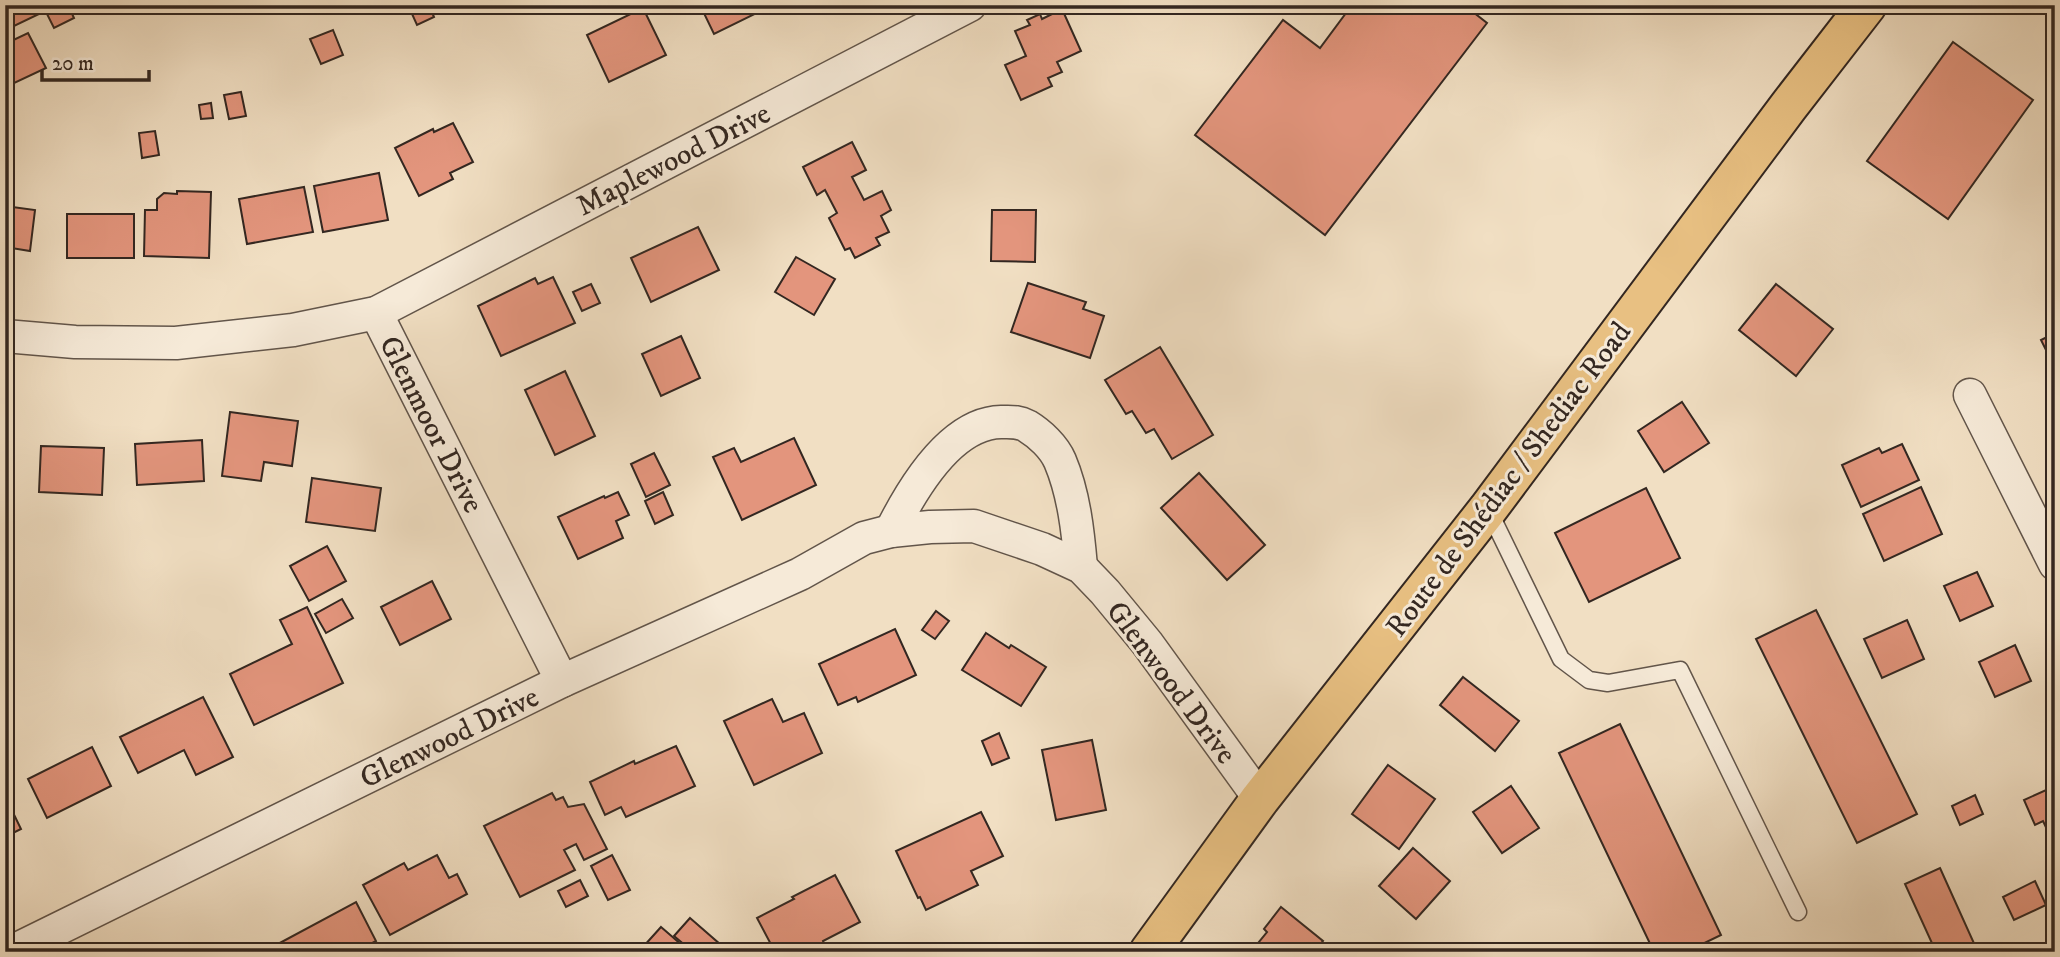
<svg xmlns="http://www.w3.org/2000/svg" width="2060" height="957" font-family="'IM FELL DW Pica',serif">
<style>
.building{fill:#e3957d;stroke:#332721;stroke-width:2}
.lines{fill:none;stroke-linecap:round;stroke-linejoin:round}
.service-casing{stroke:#62554a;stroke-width:19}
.minor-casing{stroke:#62554a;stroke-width:35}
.primary-casing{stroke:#332721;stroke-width:42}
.service{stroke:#f6ead8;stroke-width:16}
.minor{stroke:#f6ead8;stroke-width:32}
.primary{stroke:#e8c082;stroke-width:38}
.labels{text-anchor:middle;stroke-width:6;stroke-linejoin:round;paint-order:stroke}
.street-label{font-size:30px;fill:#332721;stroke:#f6ead8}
</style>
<rect width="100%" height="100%" fill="#f1dfc3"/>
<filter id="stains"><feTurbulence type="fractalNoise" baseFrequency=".00286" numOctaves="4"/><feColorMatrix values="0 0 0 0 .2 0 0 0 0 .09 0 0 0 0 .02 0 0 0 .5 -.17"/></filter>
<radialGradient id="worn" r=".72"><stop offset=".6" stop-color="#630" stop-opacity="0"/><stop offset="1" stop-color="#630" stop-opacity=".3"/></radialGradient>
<g class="building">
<polygon points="5,5 37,5 41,13 12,27 5,13"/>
<polygon points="50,5 68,5 74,18 54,28 44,8"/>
<polygon points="408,5 429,5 434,17 417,25"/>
<polygon points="700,5 773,5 714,34"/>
<polygon points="1352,5 1464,5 1487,23 1325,235 1195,135 1283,20 1320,48"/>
<polygon points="643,8 666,55 609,82 587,35"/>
<polygon points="1062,9 1081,51 1057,62 1062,72 1048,78 1052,86 1021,100 1005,65 1026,56 1015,31 1030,25 1027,20 1040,14 1042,19"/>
<polygon points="333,30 343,55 321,64 310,39"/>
<polygon points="28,33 46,68 10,85 5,75 5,44"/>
<polygon points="1953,42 2033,100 1948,219 1867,161"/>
<polygon points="241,92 246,116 229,119 224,95"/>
<polygon points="211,103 213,118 201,119 199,105"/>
<polygon points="453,123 473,162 450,173 453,179 419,196 395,148 433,129 434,132"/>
<polygon points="155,131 159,155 142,158 139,133"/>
<polygon points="852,142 866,170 852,177 864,200 882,191 891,210 881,216 889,232 876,238 880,245 855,258 850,248 845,250 829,218 837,213 825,190 817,195 803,167"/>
<polygon points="379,173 388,220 323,232 314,186"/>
<polygon points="304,187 313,232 247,244 239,199"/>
<polygon points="177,191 211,192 209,258 144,256 145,210 157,210 157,199 164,193 177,194"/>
<polygon points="5,206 35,210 30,251 5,247"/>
<polygon points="992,210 1036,210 1035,262 991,261"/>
<rect x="67" y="214" width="67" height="44"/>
<polygon points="698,227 719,270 651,302 631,258"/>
<polygon points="796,257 835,279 814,315 775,292"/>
<polygon points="553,277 575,323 501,356 478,306 535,278 538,284"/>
<polygon points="1028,283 1086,302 1083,309 1104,316 1090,358 1011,332"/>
<polygon points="591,284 600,303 582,311 573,292"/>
<polygon points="1776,284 1833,329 1796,376 1739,330"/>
<polygon points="2055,333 2055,368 2041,340"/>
<polygon points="681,336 700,378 661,396 642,354"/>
<polygon points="1160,347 1213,435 1172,459 1154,429 1146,433 1132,411 1126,414 1105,380"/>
<polygon points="2055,369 2055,388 2047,373"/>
<polygon points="565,371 595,436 555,455 525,390"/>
<polygon points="1682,402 1709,443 1664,472 1638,431"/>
<polygon points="230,412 298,421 292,466 264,462 261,481 222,476"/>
<polygon points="794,438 816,485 742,520 713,457 734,448 741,462"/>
<polygon points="202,440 204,481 137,485 135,444"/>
<polygon points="1902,444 1919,480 1861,507 1842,465 1879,448 1882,453"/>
<polygon points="41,446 104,448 102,495 39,492"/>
<polygon points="654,453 670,485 646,497 631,464"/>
<polygon points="1199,473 1265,545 1227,580 1161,508"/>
<polygon points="312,478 381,488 375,531 306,522"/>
<polygon points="1921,487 1942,534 1884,561 1863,514"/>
<polygon points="1646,488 1680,558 1589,602 1555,533"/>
<polygon points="618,492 629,515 616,521 623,538 578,559 558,517 604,496 605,498"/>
<polygon points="663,492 673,515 655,524 645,501"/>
<polygon points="327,546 346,581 309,601 290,566"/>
<polygon points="1977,572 1993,606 1960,621 1944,586"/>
<polygon points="432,581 451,619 400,645 381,607"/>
<polygon points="342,599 353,618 326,633 315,614"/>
<polygon points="307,607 343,683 254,725 230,674 292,644 280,620"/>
<polygon points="1816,610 1917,814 1857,843 1756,639"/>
<polygon points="936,611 949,621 935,639 922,630"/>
<polygon points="1907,620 1924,659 1882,678 1864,639"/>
<polygon points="895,629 916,675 858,702 856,697 838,705 819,664"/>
<polygon points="986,633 1009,648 1011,645 1046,667 1021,706 962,670"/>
<polygon points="2015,645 2031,681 1995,697 1979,662"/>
<polygon points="1463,677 1519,721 1495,751 1440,705"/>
<polygon points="203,697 233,757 196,775 184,750 138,773 120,737"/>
<polygon points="772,699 783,722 804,713 822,753 754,785 724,721"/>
<polygon points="1620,724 1721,935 1686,952 1654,952 1559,753"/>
<polygon points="999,733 1009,758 992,765 982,741"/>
<polygon points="1092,740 1106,810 1056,820 1042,750"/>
<polygon points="676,746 695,786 626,817 621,807 605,815 590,782 634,761 635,764"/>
<polygon points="92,747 111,786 47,818 28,779"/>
<polygon points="1388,765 1435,799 1399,849 1352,814"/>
<polygon points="1511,786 1539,828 1502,853 1473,812"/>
<polygon points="2055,786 2055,839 2052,840 2043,821 2035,825 2024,800"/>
<polygon points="552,793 556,800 563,797 568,807 584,804 607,849 584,860 576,844 564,850 575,870 520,897 484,826"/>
<polygon points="1975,795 1983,814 1960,825 1952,806"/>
<polygon points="5,796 21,829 5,837"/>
<polygon points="981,812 1003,856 971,871 978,885 926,910 920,897 918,898 896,851"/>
<polygon points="1413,848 1450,881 1416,919 1379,886"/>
<polygon points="437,855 449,878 457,874 467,894 390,935 363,885 404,863 408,870"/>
<polygon points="612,855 630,890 608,900 591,866"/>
<polygon points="1940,868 1977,950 1973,952 1936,952 1905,884"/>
<polygon points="835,875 860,922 823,941 827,952 775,952 757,918 794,899 792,897"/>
<polygon points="580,880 588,896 566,907 558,891"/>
<polygon points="2035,881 2046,905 2014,920 2003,897"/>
<polygon points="356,902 376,941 356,952 263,952"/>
<polygon points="1281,907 1323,941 1314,952 1270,952 1259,942 1267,932 1264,929"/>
<polygon points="690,918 721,945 716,952 693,952 674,936"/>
<polygon points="661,927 690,952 649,952 643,947"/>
</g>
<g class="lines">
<defs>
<polyline id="service" points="1489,511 1561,659 1589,680 1608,683 1680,670 1798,912"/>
<g id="minor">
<polyline points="376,313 562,681"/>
<polyline points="5,336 75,342 176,343 293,330 376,313 970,5"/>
<polyline points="1970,395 2055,564"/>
<path d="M891 531C911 491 950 423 1001 422 1011 422 1018 421 1027 426 1040 434 1054 447 1060 461 1074 494 1078 532 1081 567"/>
<polyline points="11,952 562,681 800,574 864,538 891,531 930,527 974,526 1042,549 1081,567 1105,592 1147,643 1260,799"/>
</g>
<polyline id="primary" points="1149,952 1260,799 1488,509 1788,107 1867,5"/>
</defs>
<use href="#service" class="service-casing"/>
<use href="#minor" class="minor-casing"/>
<use href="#primary" class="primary-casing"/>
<use href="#service" class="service"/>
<use href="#minor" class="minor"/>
<use href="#primary" class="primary"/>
</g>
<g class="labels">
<g class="street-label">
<text transform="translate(673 159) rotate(-27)" y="10">Maplewood Drive</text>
<text transform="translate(432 424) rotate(63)" y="10">Glenmoor Drive</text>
<text transform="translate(1508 479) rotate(-53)" y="10">Route de Shédiac / Shediac Road</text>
<text transform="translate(1172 682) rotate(53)" y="10">Glenwood Drive</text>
<text transform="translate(449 737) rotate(-26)" y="10">Glenwood Drive</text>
</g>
</g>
<rect width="2060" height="957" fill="none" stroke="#f1dfc3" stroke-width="28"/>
<rect x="7" y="7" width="2046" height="943" fill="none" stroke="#332721" stroke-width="3.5"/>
<rect x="14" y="14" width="2032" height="929" fill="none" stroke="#332721" stroke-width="2"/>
<path d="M42 70v10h107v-10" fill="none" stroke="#332721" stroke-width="3.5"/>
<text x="52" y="70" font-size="21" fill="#332721" stroke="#f6ead8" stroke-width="5" paint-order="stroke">20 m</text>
<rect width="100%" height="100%" filter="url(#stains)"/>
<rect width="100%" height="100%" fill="url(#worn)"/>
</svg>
